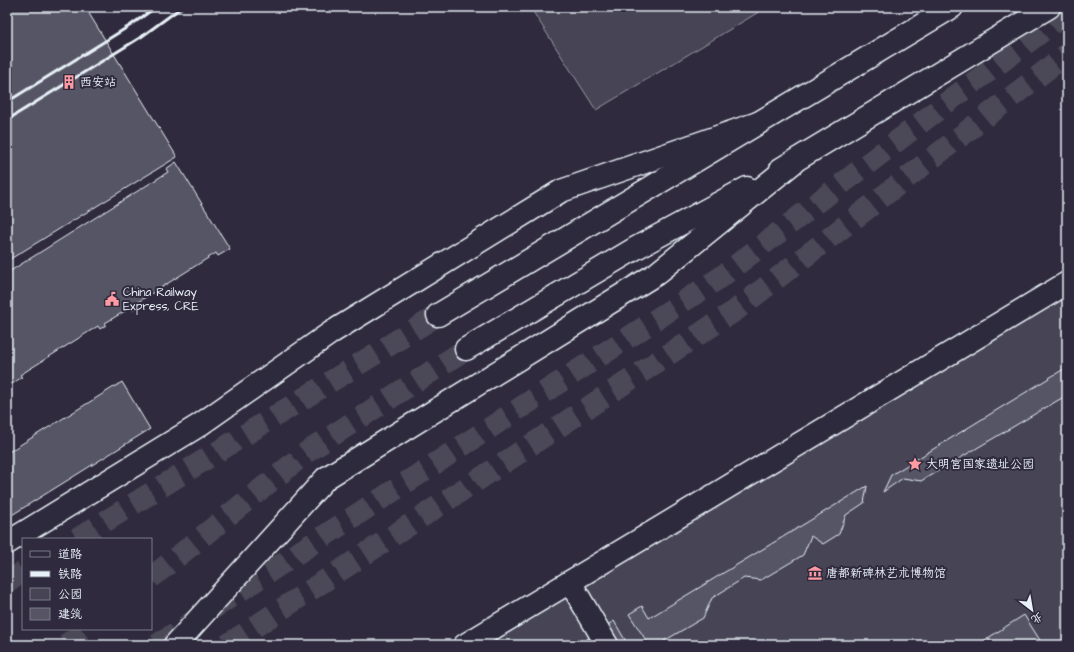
<svg xmlns="http://www.w3.org/2000/svg" width="1074" height="652" font-family="'Architects Daughter','LXGW WenKai TC',sans-serif">
<style>
.green{fill:#464455;stroke:#979aa6}
.building{fill:#575565;stroke:#e8f1f8}
.lines{fill:none;stroke-linecap:round;stroke-linejoin:round}
.secondary-tunnel{stroke:#4b4859;stroke-width:22;stroke-dasharray:22 11;stroke-linecap:butt}
.street-casing{stroke:#e8f1f8;stroke-width:25}
.secondary-casing{stroke:#e8f1f8;stroke-width:25}
.street{stroke:#2f2a3d;stroke-width:22}
.secondary{stroke:#2f2a3d;stroke-width:22}
.rail{stroke:#e8f1f8;stroke-width:3}
.labels{text-anchor:middle;stroke-width:4;stroke-linejoin:round;paint-order:stroke}
.poi-label{font-size:12px;fill:#e8f1f8;stroke:#2f2a3d;text-anchor:start}
</style>
<rect width="100%" height="100%" fill="#2f2a3d"/>
<filter id="ink" filterUnits="userSpaceOnUse"><feTurbulence type="fractalNoise" baseFrequency=".025" numOctaves="2"/><feDisplacementMap in="SourceGraphic" scale="8" xChannelSelector="R" yChannelSelector="G"/><feConvolveMatrix kernelMatrix="1 2 1 2 8 2 1 2 1" color-interpolation-filters="sRGB"/></filter>
<g filter="url(#ink)">
<g class="green">
<polygon points="530,7 767,7 596,110"/>
<polygon points="1067,282 1067,645 461,645"/>
</g>
<g class="building">
<polygon points="7,7 85,7 177,157 7,261"/>
<polygon points="176,162 230,249 218,256 216,253 138,302 140,305 132,310 130,308 105,323 106,325 100,329 98,326 20,375 22,377 9,386 7,383 7,273 168,172 166,169"/>
<polygon points="1067,367 1067,395 921,481 903,478 883,492 891,475"/>
<polygon points="122,382 150,429 7,518 7,453"/>
<polygon points="867,486 864,503 846,515 839,534 823,544 811,536 803,555 761,580 744,578 712,598 703,618 664,641 666,645 649,645 629,614 642,606 649,618"/>
<polygon points="1024,615 1043,645 977,645"/>
<polygon points="614,621 628,645 615,645 604,627"/>
<polygon points="592,636 597,645 584,645 582,642"/>
</g>
<g class="lines">
<g class="secondary-tunnel">
<polyline points="77,539 438,315"/>
<polyline points="151,578 307,452 466,349"/>
<polyline points="7,582 23,572"/>
<polyline points="66,645 88,629"/>
<polyline points="157,645 721,277 958,94 1067,13"/>
<polyline points="227,645 736,310 1067,54"/>
</g>
<defs>
<g id="street">
<polyline points="570,582 607,645"/>
<polyline points="465,645 1067,283"/>
</g>
<g id="secondary">
<polyline points="781,169 1049,7"/>
<polyline points="438,315 952,7"/>
<polyline points="466,349 636,248 747,188"/>
<polyline points="7,543 198,426 332,332 561,191 758,123"/>
<polyline points="175,645 326,478 656,274 793,163"/>
</g>
</defs>
<use href="#street" class="street-casing"/>
<use href="#secondary" class="secondary-casing"/>
<use href="#street" class="street"/>
<use href="#secondary" class="secondary"/>
<g class="rail">
<polyline points="7,102 131,25 156,7"/>
<polyline points="7,120 141,37 182,7"/>
</g>
</g>
</g>
<defs>
<symbol id="building-bare" viewBox="-9 -9 18 18"><path d="M-4-6H4V6H1V3H-1V6H-4ZM-2.5-4.3h1.7v1.8h-1.7ZM.8-4.3h1.7v1.8H.8ZM-2.5-1h1.7V.8h-1.7ZM.8-1h1.7V.8H.8Z" fill="#ff9aa2" stroke="#2f2a3d" stroke-width="2.5" paint-order="stroke"/></symbol>
<symbol id="civic-bare" viewBox="-9 -9 18 18"><path d="M-.6-6.5H3V-4.5H.6V-3L4-1V1h2V6H-6V1h2V-1L-.6-3ZM-1.2 2.5V6h2.4V2.5Z" fill="#ff9aa2" stroke="#2f2a3d" stroke-width="2.5" paint-order="stroke"/></symbol>
<symbol id="sight-bare" viewBox="-9 -9 18 18"><path d="M0-6L1.8-2.2L6-1.7L2.9 1.2L3.7 5.4L0 3.3L-3.7 5.4L-2.9 1.2L-6-1.7L-1.8-2.2Z" fill="#ff9aa2" stroke="#2f2a3d" stroke-width="2.5" paint-order="stroke"/></symbol>
<symbol id="museum-bare" viewBox="-9 -9 18 18"><path d="M0-6L6-3V-2H-6V-3ZM-5-1h2V3h-2ZM-1-1h2V3h-2ZM3-1h2V3H3ZM-6 4H6V6H-6Z" fill="#ff9aa2" stroke="#2f2a3d" stroke-width="2.5" paint-order="stroke"/></symbol>
</defs>
<g fill-rule="evenodd">
<use href="#building-bare" x="59" y="72" width="20" height="20"/>
<use href="#civic-bare" x="102" y="289" width="20" height="20"/>
<use href="#sight-bare" x="905" y="454" width="20" height="20"/>
<use href="#museum-bare" x="805" y="563" width="20" height="20"/>
</g>
<g class="labels">
<g class="poi-label">
<text x="80" y="86">西安站</text>
<text x="123" y="296">China Railway<tspan x="123" dy="14">Express, CRE</tspan></text>
<text x="926" y="468">大明宫国家遗址公园</text>
<text x="826" y="577">唐都新碑林艺术博物馆</text>
</g>
</g>
<rect width="1074" height="652" fill="none" stroke="#2f2a3d" stroke-width="24"/>
<rect x="12" y="12" width="1050" height="628" fill="none" stroke="#e8f1f8" stroke-width="1.5" filter="url(#ink)"/>
<rect x="22" y="538" width="130" height="92" fill="#2f2a3d" stroke="#797a88"/>
<rect x="30" y="551" width="20" height="6" fill="#2f2a3d" stroke="#797a88"/>
<text x="58" y="558" font-size="12" fill="#e8f1f8">道路</text>
<rect x="30" y="571" width="20" height="6" fill="#e8f1f8" stroke="#797a88"/>
<text x="58" y="578" font-size="12" fill="#e8f1f8">铁路</text>
<rect x="30" y="588" width="20" height="12" fill="#464455" stroke="#797a88"/>
<text x="58" y="598" font-size="12" fill="#e8f1f8">公园</text>
<rect x="30" y="608" width="20" height="12" fill="#575565" stroke="#797a88"/>
<text x="58" y="618" font-size="12" fill="#e8f1f8">建筑</text>
<g transform="translate(1032 610) rotate(149)" stroke="#2f2a3d" stroke-width="3" paint-order="stroke">
<path d="M0-3L7 15L0 10L-7 15Z" fill="#e8f1f8"/>
<text y="-6" font-size="11" font-weight="bold" text-anchor="middle" fill="#e8f1f8">北</text>
</g>
</svg>
